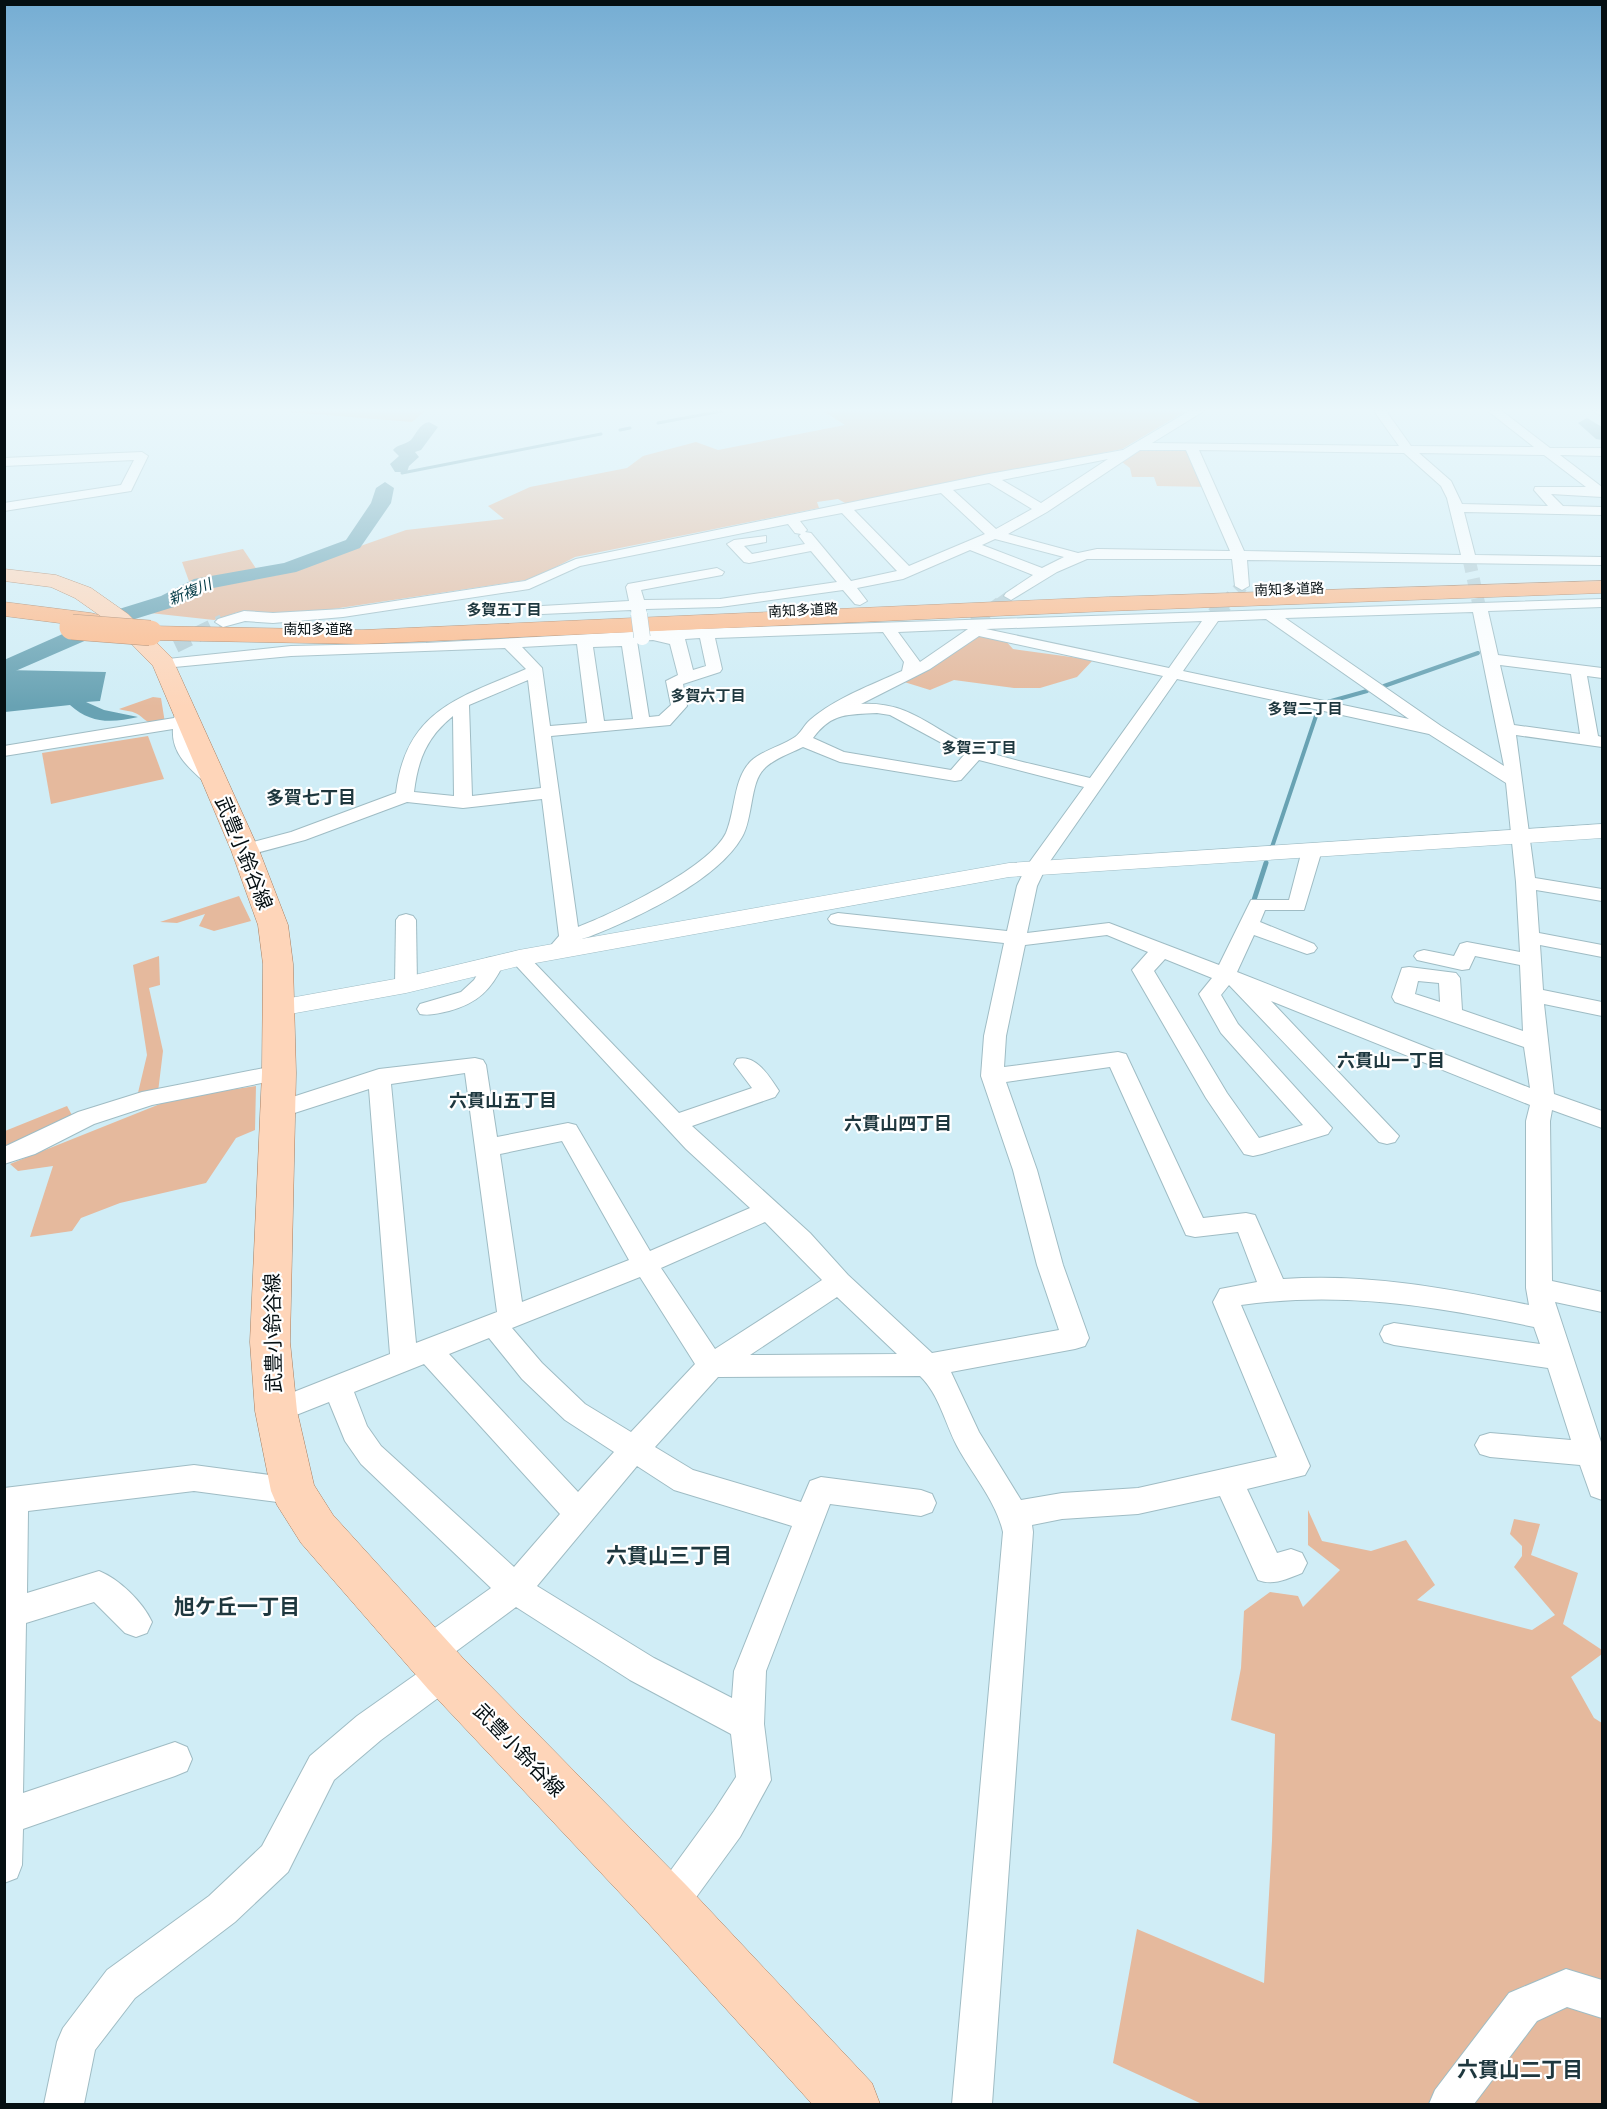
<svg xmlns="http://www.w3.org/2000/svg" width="1607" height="2109" font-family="'PT Serif','Noto Sans JP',serif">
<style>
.green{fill:#e5b99d}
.water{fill:#68a2b3}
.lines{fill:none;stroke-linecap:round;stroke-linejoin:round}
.stream-far2{stroke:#68a2b3;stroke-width:3}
.stream-far1{stroke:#68a2b3;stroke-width:4}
.stream{stroke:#68a2b3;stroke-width:5}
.river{fill:#68a2b3;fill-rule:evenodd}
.minor-tunnel-far1{stroke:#b2ccd4;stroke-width:13;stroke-dasharray:13 7;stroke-linecap:butt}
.minor-tunnel{stroke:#b2ccd4;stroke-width:16;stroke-dasharray:16 8;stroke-linecap:butt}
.minor-casing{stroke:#9fbcc4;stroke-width:2}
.tertiary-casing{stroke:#9fbcc4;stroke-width:1}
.primary-casing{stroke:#a77e60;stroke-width:1}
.motorway-casing{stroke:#a77e60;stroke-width:1}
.minor{fill:#fff;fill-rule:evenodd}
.tertiary{fill:#fff;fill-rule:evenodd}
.primary{fill:#fed5b9;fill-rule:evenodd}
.motorway{fill:#feb98a;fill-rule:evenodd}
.minor-bridge-casing{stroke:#9fbcc4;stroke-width:17;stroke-linecap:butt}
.motorway-bridge-casing{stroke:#a77e60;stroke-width:26;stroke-linecap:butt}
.minor-bridge{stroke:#fff;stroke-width:16}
.motorway-bridge{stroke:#feb98a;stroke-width:25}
.labels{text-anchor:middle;stroke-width:4.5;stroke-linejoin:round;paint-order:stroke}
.far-street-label{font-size:14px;fill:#050f12;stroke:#fff}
.far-water-label{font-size:15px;font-style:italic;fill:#003945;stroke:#fff}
.far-neighbourhood-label{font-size:15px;font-weight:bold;fill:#1e373e;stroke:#fff}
.neighbourhood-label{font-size:18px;font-weight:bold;fill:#1e373e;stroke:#fff}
.near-street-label{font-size:20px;fill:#050f12;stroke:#fff}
.near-neighbourhood-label{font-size:21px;font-weight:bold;fill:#1e373e;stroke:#fff}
</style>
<rect width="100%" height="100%" fill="#d0edf6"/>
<g class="green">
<polygon points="277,411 425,411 412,422"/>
<polygon points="823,411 1186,411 1122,449 847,504 838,499 817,502 819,508 575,557 533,579 326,610 273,615 238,612 214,620 150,613 205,586 278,575 406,530 504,519 488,506 530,487 627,468 643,456 696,442 718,450 845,425"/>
<polygon points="1137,446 1191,447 1209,487 1157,486 1154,477 1132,477 1130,468 1118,459"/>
<polygon points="243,549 257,570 190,584 182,562"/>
<polygon points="978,635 1004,639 1013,649 1093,660 1077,677 1040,688 1014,688 954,680 930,690 901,681 946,658"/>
<path d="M153 697 161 698 165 723C151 726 149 723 139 715 134 711 125 711 119 709Z"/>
<polygon points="148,736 164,779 51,804 42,753"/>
<polygon points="239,896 251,921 214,931 199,926 205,914 177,923 160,922"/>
<polygon points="159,956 160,985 149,988 163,1051 158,1092 137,1097 147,1055 133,965"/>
<polygon points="256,1086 255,1130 236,1138 206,1183 120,1203 81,1218 72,1231 30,1237 53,1166 18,1171 10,1164 175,1098"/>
<polygon points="67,1106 73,1117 5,1149 5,1131"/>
<polygon points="1308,1510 1322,1541 1371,1551 1406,1540 1435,1585 1417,1600 1532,1630 1555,1615 1514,1567 1522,1556 1522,1546 1510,1534 1514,1519 1540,1524 1531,1555 1578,1573 1563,1624 1602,1650 1602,1654 1571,1677 1594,1718 1602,1723 1602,2104 1202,2104 1113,2063 1137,1929 1264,1983 1272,1841 1275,1734 1231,1720 1241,1668 1244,1611 1270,1592 1298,1596 1303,1607 1340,1570 1308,1545"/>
</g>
<path class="water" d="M5 670 106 672 100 701 86 702 104 710 138 717C112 723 91 724 70 705L5 712Z"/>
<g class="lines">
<g class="stream-far2">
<polyline points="658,423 722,411"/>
<polyline points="620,430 630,428"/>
<polyline points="402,473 601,434"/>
</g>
<g class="stream-far1">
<polyline points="1384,686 1478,653"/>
<polyline points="1324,703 1367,691"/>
<polyline points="1272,847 1318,710"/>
</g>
<polyline class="stream" points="1254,900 1266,863"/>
<g class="river">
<polygon points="1587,418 1602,427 1602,440 1596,439 1578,423"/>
<path d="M429 422 438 427 421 450 415 452 419 457 409 466 407 472H395L390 464 399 456 393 450C398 444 405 445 411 440 417 433 419 424 429 422Z"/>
<polygon points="385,482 394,488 391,503 360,548 296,572 208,589 177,606 135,619 4,676 4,660 119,609 161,596 194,579 284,563 346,540 371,503 376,488"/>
</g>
<g class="minor-tunnel-far1">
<polyline points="1469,559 1479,605"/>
<polyline points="999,605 1011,596"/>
<polyline points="1223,605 1242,586"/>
</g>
<g class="minor-tunnel">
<polyline points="1214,615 1225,604"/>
<polyline points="975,624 1001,604"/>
<polyline points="175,645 223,622"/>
</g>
<defs>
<g id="minor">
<path d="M1189 411H1204L1152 443 1399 446 1374 411H1386L1411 446 1534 447 1488 411H1502L1550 448H1602V456L1560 455 1602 487V497L1551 494 1563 506 1602 507V515L1464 512 1475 555 1602 557V565L1247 560 1249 586 1242 590 1235 586 1232 559H1087L1057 572 1011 600 1004 596 1006 593 1033 575 970 550 903 579 857 588 867 601 860 605 855 604 843 590 720 607 646 609 644 617H634L631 610 542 614 535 610 542 606 629 601 626 587 628 584 717 568 724 572 722 575 641 590 644 600 720 599 837 582 811 551 749 563 744 562 727 544 734 540 766 536V542L744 546 752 554 805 544 799 536 801 534 795 533 788 524 580 566 529 589 343 617 273 623 245 621 223 627 215 622 218 619 244 611 273 613 343 609 525 581 576 559 989 474 1123 450ZM1140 450H1186L1230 551 1097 549 1078 553 1008 534 1047 512ZM1199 450 1404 453 1441 486 1447 498 1461 555 1244 551ZM1419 453 1544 455 1586 487H1535L1534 490 1548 506 1462 504 1451 481ZM1108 459 1041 503 1002 480ZM989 483 1032 509 996 529 953 490ZM941 493 985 534 909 566 854 510ZM842 513 897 571 851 581 811 533 805 532 807 530 800 521ZM995 539 1064 557 1042 568 982 545Z"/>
<polygon points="142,452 148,456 131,491 4,511 4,503 121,485 134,460 4,466 4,458"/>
<path d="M1602 599V607L1488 611 1498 655 1602 668V678L1587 676 1598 736 1602 737V747L1516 735 1535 878 1602 889V901L1536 890 1539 933 1602 945V957L1540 945 1543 990 1602 1002V1016L1544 1004 1554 1094 1602 1111V1128L1552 1110 1550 1121 1552 1281 1602 1292V1312L1555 1302 1602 1445V1500L1591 1496 1580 1465 1490 1457 1480 1454 1475 1445 1480 1436 1490 1433 1571 1440 1548 1368 1394 1345 1384 1342 1380 1334 1384 1326 1394 1323 1540 1344 1534 1327C1434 1306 1343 1291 1241 1305L1310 1466 1305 1475 1247 1489 1277 1553 1291 1549 1302 1553 1307 1563 1302 1573C1287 1579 1273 1586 1258 1580L1220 1496 1138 1514 1062 1519 1032 1525 1033 1532 992 2104H952L1003 1532C996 1501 972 1474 957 1446 945 1423 939 1394 920 1376L718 1377 655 1447 693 1470 801 1502 810 1481 821 1477 921 1490 932 1494 936 1503 932 1512 921 1516 830 1504 766 1671 764 1724 771 1780 740 1837 681 1918 668 1923 655 1918 650 1905 655 1892 714 1811 736 1777 731 1734 630 1680 516 1607 447 1658 457 1662 462 1673 457 1684 381 1740 334 1780 288 1872 235 1922 135 1998 95 2050 84 2104H44L57 2042 63 2028 107 1970 209 1896 262 1846 310 1756 357 1716 425 1668 415 1664 411 1653 415 1642 491 1588 361 1464 345 1441 329 1402 276 1423 266 1419 262 1411 266 1403 390 1354 369 1089 279 1118 271 1116 267 1110 271 1104 379 1069 475 1058 483 1060 486 1065 497 1137 568 1123 576 1125 650 1251 750 1208 686 1149 509 958 512 954H526L679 1113 752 1088 734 1064 737 1059C756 1054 769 1076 779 1091L775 1097 692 1126 810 1233 848 1275 932 1353 1059 1330 1037 1265 1013 1170 981 1076 984 1036 1004 943 838 925 831 923 828 919 831 915 838 913 1007 931 1017 886 1026 867 1084 787 979 760 961 780 955 781 840 762 803 747C791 753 773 759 764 769 750 782 753 819 742 837 717 881 637 918 591 936 586 938 579 939 575 943 565 951 563 959 549 955L546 951 559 936 542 799 463 808 407 802 305 840 245 856 235 850 238 846 291 832 396 793C406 710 459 698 526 669L505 648 291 656 164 668 156 663 158 660 291 646 426 643 667 630ZM1473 612 1504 766 1441 726 1285 618ZM1266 619 1409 719 1183 671 1218 621ZM1202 621 1169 668 986 629ZM968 629 920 662 898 632ZM883 632 904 662 902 671C872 685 835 698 810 720 804 725 801 733 795 737 782 746 763 750 751 761 733 779 736 809 726 833 709 868 614 913 578 927L551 736 670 725 687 706 683 684 720 672 722 669 715 638ZM979 636 1163 676 1090 778C1055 769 1018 762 983 751 937 736 915 701 861 704L930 669ZM700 638 706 666 693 670 685 639ZM653 640 670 644 678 675 666 681 671 705 659 716 649 717 637 641ZM577 644 587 723 550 726 542 668 522 647ZM622 646 633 719 604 721 593 647ZM1500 665 1571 674 1580 734 1514 725ZM1177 679 1429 734 1506 783 1516 882 1520 952 1467 942 1460 944 1454 956 1424 950 1417 952 1414 956 1417 960 1462 970 1469 969 1475 956 1520 965 1523 1031 1462 1010 1460 978 1456 973 1409 967 1402 968 1392 997 1395 1002 1524 1047 1530 1088 1237 972 1254 935 1307 954 1314 952 1317 948 1314 944 1260 922 1265 910H1304L1322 850 1319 846 1312 844 1302 850 1289 900H1251L1219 965 1109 923 1027 933 1037 886 1046 867ZM528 680 541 788 472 796 469 705ZM877 713 890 715 964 755 951 770 844 752 813 738C832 712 848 715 877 713ZM453 716 454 796 414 792C418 759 427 737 453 716ZM1107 935 1148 952 1132 970 1206 1098 1244 1154 1253 1156 1262 1154 1328 1134 1332 1128 1238 1024 1221 995 1229 985 1379 1142 1387 1144 1395 1142 1399 1136 1271 1001 1530 1105 1526 1121V1288L1529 1305C1447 1288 1366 1273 1283 1279L1255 1215 1246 1213 1203 1218 1126 1054 1118 1052 1004 1067 1006 1036 1025 945ZM1165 959 1212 978 1199 994 1221 1033 1303 1125 1259 1138 1227 1093 1154 971ZM1418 981 1439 983 1440 1002 1415 994ZM1110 1067 1186 1235 1195 1237 1238 1232 1257 1282 1220 1289 1213 1302 1277 1457 1138 1488 1062 1493 1021 1500 979 1432 951 1372 1075 1349 1085 1346 1089 1338 1063 1265 1037 1170 1006 1082ZM465 1073 497 1312 416 1343 391 1084ZM562 1141 629 1260 522 1302 500 1154ZM765 1222 822 1280 715 1349 661 1268ZM640 1277 695 1364 631 1432 585 1404 542 1363 512 1328ZM837 1297 897 1354 750 1355ZM489 1338 522 1379 565 1420 614 1452 578 1492 449 1354ZM424 1364 560 1514 514 1567 381 1446 367 1426 354 1392ZM637 1466 674 1490 792 1526 734 1671 732 1698 654 1658 537 1586Z"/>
<path d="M184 706 190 707 191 717 196 721 190 726 194 752 220 777 223 781 220 785H208C190 769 171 754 173 729L4 756V746L174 718 178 707Z"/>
<polygon points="406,914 413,916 416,920 417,985 414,990 398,990 395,985 396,920 399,916"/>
<path d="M494 957 501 958 504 963C491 990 478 1003 449 1011 439 1013 430 1016 420 1014L417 1009 420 1004 461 992 474 980 487 958Z"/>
<polygon points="279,1065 287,1068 290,1073 287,1078 152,1105 94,1124 35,1154 4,1164 4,1147 78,1112 142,1092"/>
<path d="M194 1465 293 1478 304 1482 308 1491 304 1500 293 1504 194 1491 28 1511 27 1593 99 1571C119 1579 143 1602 152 1622L147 1633 136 1637 125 1633 94 1602 26 1623 23 1793 175 1742 187 1747 192 1759 187 1771 175 1776 23 1829 22 1865 17 1878 4 1883V1488Z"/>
<polygon points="1566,1969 1602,1980 1602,2018 1567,2007 1537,2021 1474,2104 1429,2104 1435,2090 1509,1993"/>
</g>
<g id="tertiary">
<polygon points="1593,411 1602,411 1602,416"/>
<polygon points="1602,824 1602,838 1009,877 519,966 406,993 279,1016 270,1014 266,1008 270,1002 279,1000 406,977 519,950 1009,863"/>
</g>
<polygon id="primary" points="4,569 56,575 91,588 128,614 172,658 259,850 288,925 293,964 296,1073 290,1342 297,1411 314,1485 333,1515 462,1657 687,1886 872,2083 880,2104 812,2104 649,1924 428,1689 301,1543 277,1505 271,1491 255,1411 250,1342 262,1073 263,964 258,925 231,850 153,666 112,624 75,598 51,587 4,581"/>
<g id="motorway">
<polygon points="1602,581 1602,593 1108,611 362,644 150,640 142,638 139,633 142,628 150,626 362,630 1108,597"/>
<polygon points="4,602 91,613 99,615 102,620 99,625 91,627 4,616"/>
</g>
</defs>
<use href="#minor" class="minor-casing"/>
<use href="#tertiary" class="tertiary-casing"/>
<use href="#primary" class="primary-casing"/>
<use href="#motorway" class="motorway-casing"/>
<use href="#minor" class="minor"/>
<use href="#tertiary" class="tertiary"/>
<use href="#primary" class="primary"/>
<use href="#motorway" class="motorway"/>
<defs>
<polyline id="minor-bridge" points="639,614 642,637"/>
<polyline id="motorway-bridge" points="72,627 150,633"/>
</defs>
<use href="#minor-bridge" class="minor-bridge-casing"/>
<use href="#motorway-bridge" class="motorway-bridge-casing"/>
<use href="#minor-bridge" class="minor-bridge"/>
<use href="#motorway-bridge" class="motorway-bridge"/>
</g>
<linearGradient id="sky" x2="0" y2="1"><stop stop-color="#75add3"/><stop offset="0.58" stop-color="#eaf7fb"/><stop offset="1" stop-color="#eaf7fb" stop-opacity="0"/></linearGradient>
<rect width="1607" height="707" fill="url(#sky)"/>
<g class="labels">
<g class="far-street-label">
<text transform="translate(1289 589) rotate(-2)" y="5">南知多道路</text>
<text transform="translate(803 610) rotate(-3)" y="5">南知多道路</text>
<text x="318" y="634">南知多道路</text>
</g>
<g class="far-water-label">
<text transform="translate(190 592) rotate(-22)" y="5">新複川</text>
</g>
<g class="far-neighbourhood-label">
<text x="504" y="615">多賀五丁目</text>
<text x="708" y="701">多賀六丁目</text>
<text x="1305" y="714">多賀二丁目</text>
<text x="979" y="753">多賀三丁目</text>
</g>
<g class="neighbourhood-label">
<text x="311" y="804">多賀七丁目</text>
<text x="1391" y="1067">六貫山一丁目</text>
<text x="503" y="1107">六貫山五丁目</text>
<text x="898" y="1130">六貫山四丁目</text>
</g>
<g class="near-street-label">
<text transform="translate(244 853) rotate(68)" y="7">武豊小鈴谷線</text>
<text transform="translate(273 1333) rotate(-91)" y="7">武豊小鈴谷線</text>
<text transform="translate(519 1750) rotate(46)" y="7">武豊小鈴谷線</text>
</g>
<g class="near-neighbourhood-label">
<text x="669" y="1563">六貫山三丁目</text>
<text x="237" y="1614">旭ケ丘一丁目</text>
<text x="1520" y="2077">六貫山二丁目</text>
</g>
</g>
<rect width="1607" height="2109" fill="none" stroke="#050f12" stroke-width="12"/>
</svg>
